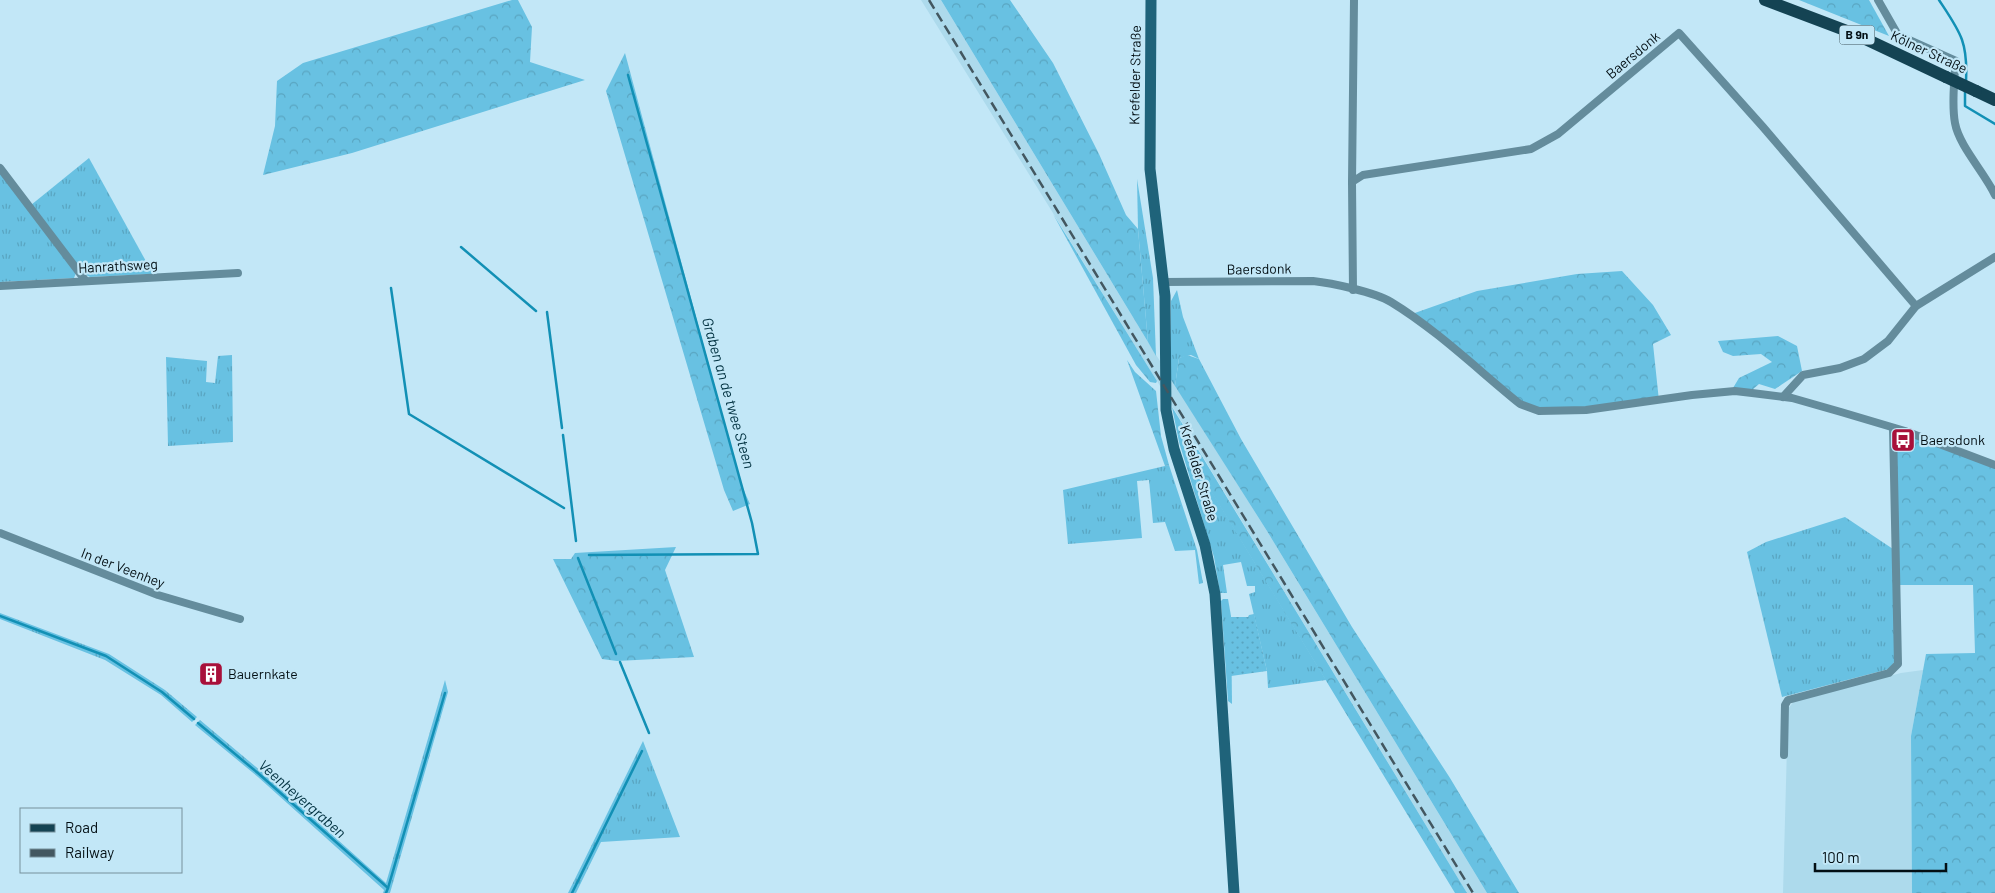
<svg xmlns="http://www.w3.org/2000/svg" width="1995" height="893" font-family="Barlow,sans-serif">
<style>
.built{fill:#addaec}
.grass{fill:url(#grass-tufts)}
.forest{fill:url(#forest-crowns)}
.garden{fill:url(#garden-dots)}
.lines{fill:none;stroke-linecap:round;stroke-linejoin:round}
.stream{stroke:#1290b5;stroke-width:2.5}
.minor{stroke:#648c9c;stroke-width:8}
.secondary{stroke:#1f637a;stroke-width:11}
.primary{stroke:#144353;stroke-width:12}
.rail{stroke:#435760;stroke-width:2.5;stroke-dasharray:10 5;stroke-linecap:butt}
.primary-bridge{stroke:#144353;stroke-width:12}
.labels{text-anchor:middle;stroke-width:4.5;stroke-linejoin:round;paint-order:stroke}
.shield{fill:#c2e7f7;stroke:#3c5058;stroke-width:1}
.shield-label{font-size:12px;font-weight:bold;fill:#030f14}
.street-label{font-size:14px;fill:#030f14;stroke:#c2e7f7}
.poi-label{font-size:14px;fill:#030f14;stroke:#c2e7f7;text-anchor:start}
.water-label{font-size:15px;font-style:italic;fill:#003140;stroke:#c2e7f7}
</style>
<defs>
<pattern id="grass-tufts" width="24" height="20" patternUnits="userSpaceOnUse" patternTransform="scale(1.25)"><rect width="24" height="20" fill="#68c1e2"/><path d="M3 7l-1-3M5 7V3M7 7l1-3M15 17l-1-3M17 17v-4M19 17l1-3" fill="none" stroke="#59a5c1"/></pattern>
<pattern id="forest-crowns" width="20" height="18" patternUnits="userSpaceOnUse" patternTransform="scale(1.25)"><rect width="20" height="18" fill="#68c1e2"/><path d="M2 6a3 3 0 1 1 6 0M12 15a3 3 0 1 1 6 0" fill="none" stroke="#59a5c1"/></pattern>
<pattern id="garden-dots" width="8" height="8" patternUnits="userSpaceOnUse" patternTransform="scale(1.25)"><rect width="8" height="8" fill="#68c1e2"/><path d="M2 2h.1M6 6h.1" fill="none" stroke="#59a5c1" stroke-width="1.8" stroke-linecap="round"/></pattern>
</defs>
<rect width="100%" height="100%" fill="#c2e7f7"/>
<g class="built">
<polygon points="921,0 941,0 1148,342 1267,531 1487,893 1467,893 1157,381"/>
<polygon points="1923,670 1911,736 1912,893 1783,893 1788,709 1794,701 1901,673"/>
</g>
<g class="grass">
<polygon points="89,158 153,274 90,277 82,273 31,205"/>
<polygon points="0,172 76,273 74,278 0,282"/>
<polygon points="1137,179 1153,278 1156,356 1148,342 1138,229"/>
<polygon points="1177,290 1183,317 1199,359 1191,355 1179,358 1175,386 1171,380 1171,301"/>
<polygon points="232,355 233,442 168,446 166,357 207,361 206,382 215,383 218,356"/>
<polygon points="1172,407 1180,420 1186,454 1200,490 1209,487 1326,680 1268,688 1267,671 1249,594 1255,592 1255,586 1247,586 1241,562 1223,565 1227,593 1220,593 1214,557 1179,442"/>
<polygon points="1169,465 1197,550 1203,583 1199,584 1195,550 1175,551 1165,522 1153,523 1149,480 1137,481 1142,538 1068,544 1063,490"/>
<polygon points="1845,517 1893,549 1895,661 1889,669 1782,697 1747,552 1766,542"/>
<polygon points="1223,599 1228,599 1231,616 1232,704 1228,701 1221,601"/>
<polygon points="0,613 109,654 165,690 197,717 192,722 161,695 105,660 0,619"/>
<polygon points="445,680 448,692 390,893 383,893 384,890 258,777 195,725 200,720 262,772 386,883"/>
<polygon points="643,741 680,837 601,842 576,893 568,893"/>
</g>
<g class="forest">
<polygon points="512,0 518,0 532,27 530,62 585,80 352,153 263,175 275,126 277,81 303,63"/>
<polygon points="941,0 1010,0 1053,63 1099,154 1126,215 1138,229 1148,342"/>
<polygon points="1799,0 1869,0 1889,36"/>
<polygon points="625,53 741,484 750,504 733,511 724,490 606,91"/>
<polygon points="1053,214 1157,381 1156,383 1150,382 1136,365"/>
<path d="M1622 271 1653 305 1671 335 1653 344 1659 401C1614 406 1563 419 1520 404L1412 314 1477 291 1577 274Z"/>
<polygon points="1778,336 1797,346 1802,371 1775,389 1759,384 1752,390 1733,388 1739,378 1772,362 1761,354 1733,356 1723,352 1718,341"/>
<polygon points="1187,355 1199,359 1241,439 1352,627 1450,778 1519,893 1487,893 1267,531 1175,386 1179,358"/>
<polygon points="1127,360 1135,372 1156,391 1161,436 1169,465 1165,466"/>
<polygon points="1180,420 1467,893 1455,893 1209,488 1200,490 1186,454"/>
<polygon points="1893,430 1995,468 1995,893 1912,893 1911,736 1926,654 1975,653 1973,585 1900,585"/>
<polygon points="676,547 665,570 694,657 617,661 602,659 553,559 571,559 575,553"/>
</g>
<polygon class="garden" points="1254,614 1267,671 1231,676 1231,617 1248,617 1249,615"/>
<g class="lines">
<g class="stream">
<path d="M1939 0C1960 32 1968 41 1966 81"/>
<polyline points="1965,91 1965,106 1995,124"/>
<polyline points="461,247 536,311"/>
<polyline points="391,288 409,414 564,508"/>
<polyline points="547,312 562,428"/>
<polyline points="563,435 576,541"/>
<polyline points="589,555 758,554 752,523 628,75"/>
<polyline points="578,558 616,654"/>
<polyline points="0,616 106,656 162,692 194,719"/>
<polyline points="620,662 649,733"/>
<polyline points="198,723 259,774 388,888 386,893"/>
<polyline points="388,888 445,693"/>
<polyline points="572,893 642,751"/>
</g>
<g class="minor">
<path d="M1878 0 1898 35 1956 61C1954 77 1952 108 1955 123 1959 146 1985 173 1995 195"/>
<polyline points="0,168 85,280"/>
<polyline points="1352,182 1354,0"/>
<path d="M1164 282 1313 281C1331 283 1375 292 1391 302 1437 330 1478 370 1520 404L1539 411 1586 410 1692 395 1735 391 1752 393 1792 398 1841 412 1905 431 1995 465"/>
<polyline points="0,286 238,273"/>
<polyline points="1353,290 1352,182 1363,175 1531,149 1558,134 1679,33 1763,127 1916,306"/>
<polyline points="1783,397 1803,375 1840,368 1864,359 1888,341 1916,306 1995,257"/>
<polyline points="0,533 158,595 240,619"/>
<polyline points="1784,755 1785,705 1788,700 1889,673 1898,664 1893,428"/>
</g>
<polyline class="secondary" points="1151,0 1150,169 1165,296 1166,410 1174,449 1205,545 1215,594 1234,893"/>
<g class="primary">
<polyline points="1765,0 1855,34 1946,77"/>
<polyline points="1976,91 1995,100"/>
</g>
<polyline class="rail" points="929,0 1473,893"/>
<polyline class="primary-bridge" points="1946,77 1976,91"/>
</g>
<defs>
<symbol id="bus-square" viewBox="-11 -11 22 22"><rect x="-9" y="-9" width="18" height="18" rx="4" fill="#a8103a" stroke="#c2e7f7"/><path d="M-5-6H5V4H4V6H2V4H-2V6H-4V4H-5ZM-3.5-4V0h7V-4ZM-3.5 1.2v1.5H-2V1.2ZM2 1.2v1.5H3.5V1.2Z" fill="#fff"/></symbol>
<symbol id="building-square" viewBox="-11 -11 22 22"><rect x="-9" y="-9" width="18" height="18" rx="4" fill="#a8103a" stroke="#c2e7f7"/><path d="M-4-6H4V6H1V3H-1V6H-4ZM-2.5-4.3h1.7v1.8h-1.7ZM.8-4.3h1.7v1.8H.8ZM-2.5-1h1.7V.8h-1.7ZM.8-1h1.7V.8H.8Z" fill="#fff"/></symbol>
</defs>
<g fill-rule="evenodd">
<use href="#bus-square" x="1889" y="426" width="28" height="28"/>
<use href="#building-square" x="197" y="660" width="28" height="28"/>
</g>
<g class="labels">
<rect class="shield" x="1839.5" y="25.5" width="35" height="19" rx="4"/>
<g class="shield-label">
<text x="1857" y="39">B 9n</text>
</g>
<g class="street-label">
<text transform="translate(1929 52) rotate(25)" y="5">Kölner Straße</text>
<text transform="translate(1633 55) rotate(-40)" y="5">Baersdonk</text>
<text transform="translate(1135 75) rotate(-89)" y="5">Krefelder Straße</text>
<text transform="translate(118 266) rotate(-3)" y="5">Hanrathsweg</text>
<text transform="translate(1259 269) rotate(-1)" y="5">Baersdonk</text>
<text transform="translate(1199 473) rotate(73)" y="5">Krefelder Straße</text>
<text transform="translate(123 568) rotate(21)" y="5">In der Veenhey</text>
</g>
<g class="poi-label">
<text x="1920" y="445">Baersdonk</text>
<text x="228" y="679">Bauernkate</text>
</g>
<g class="water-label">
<text transform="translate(728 393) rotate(74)" y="5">Graben an de twee Steen</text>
<text transform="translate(302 799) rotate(41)" y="5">Veenheyergraben</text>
</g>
</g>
<rect x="20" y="808" width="162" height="65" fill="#c2e7f7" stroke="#76919c"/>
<rect x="30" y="824" width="25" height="8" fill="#144353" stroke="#76919c"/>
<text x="65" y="833" font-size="15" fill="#030f14">Road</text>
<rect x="30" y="849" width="25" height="8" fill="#435760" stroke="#76919c"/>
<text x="65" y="858" font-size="15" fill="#030f14">Railway</text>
<path d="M1815 863v8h131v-8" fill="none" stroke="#030f14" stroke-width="2.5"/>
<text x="1822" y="863" font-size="15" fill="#030f14" stroke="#c2e7f7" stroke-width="4" paint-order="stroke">100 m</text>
</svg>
